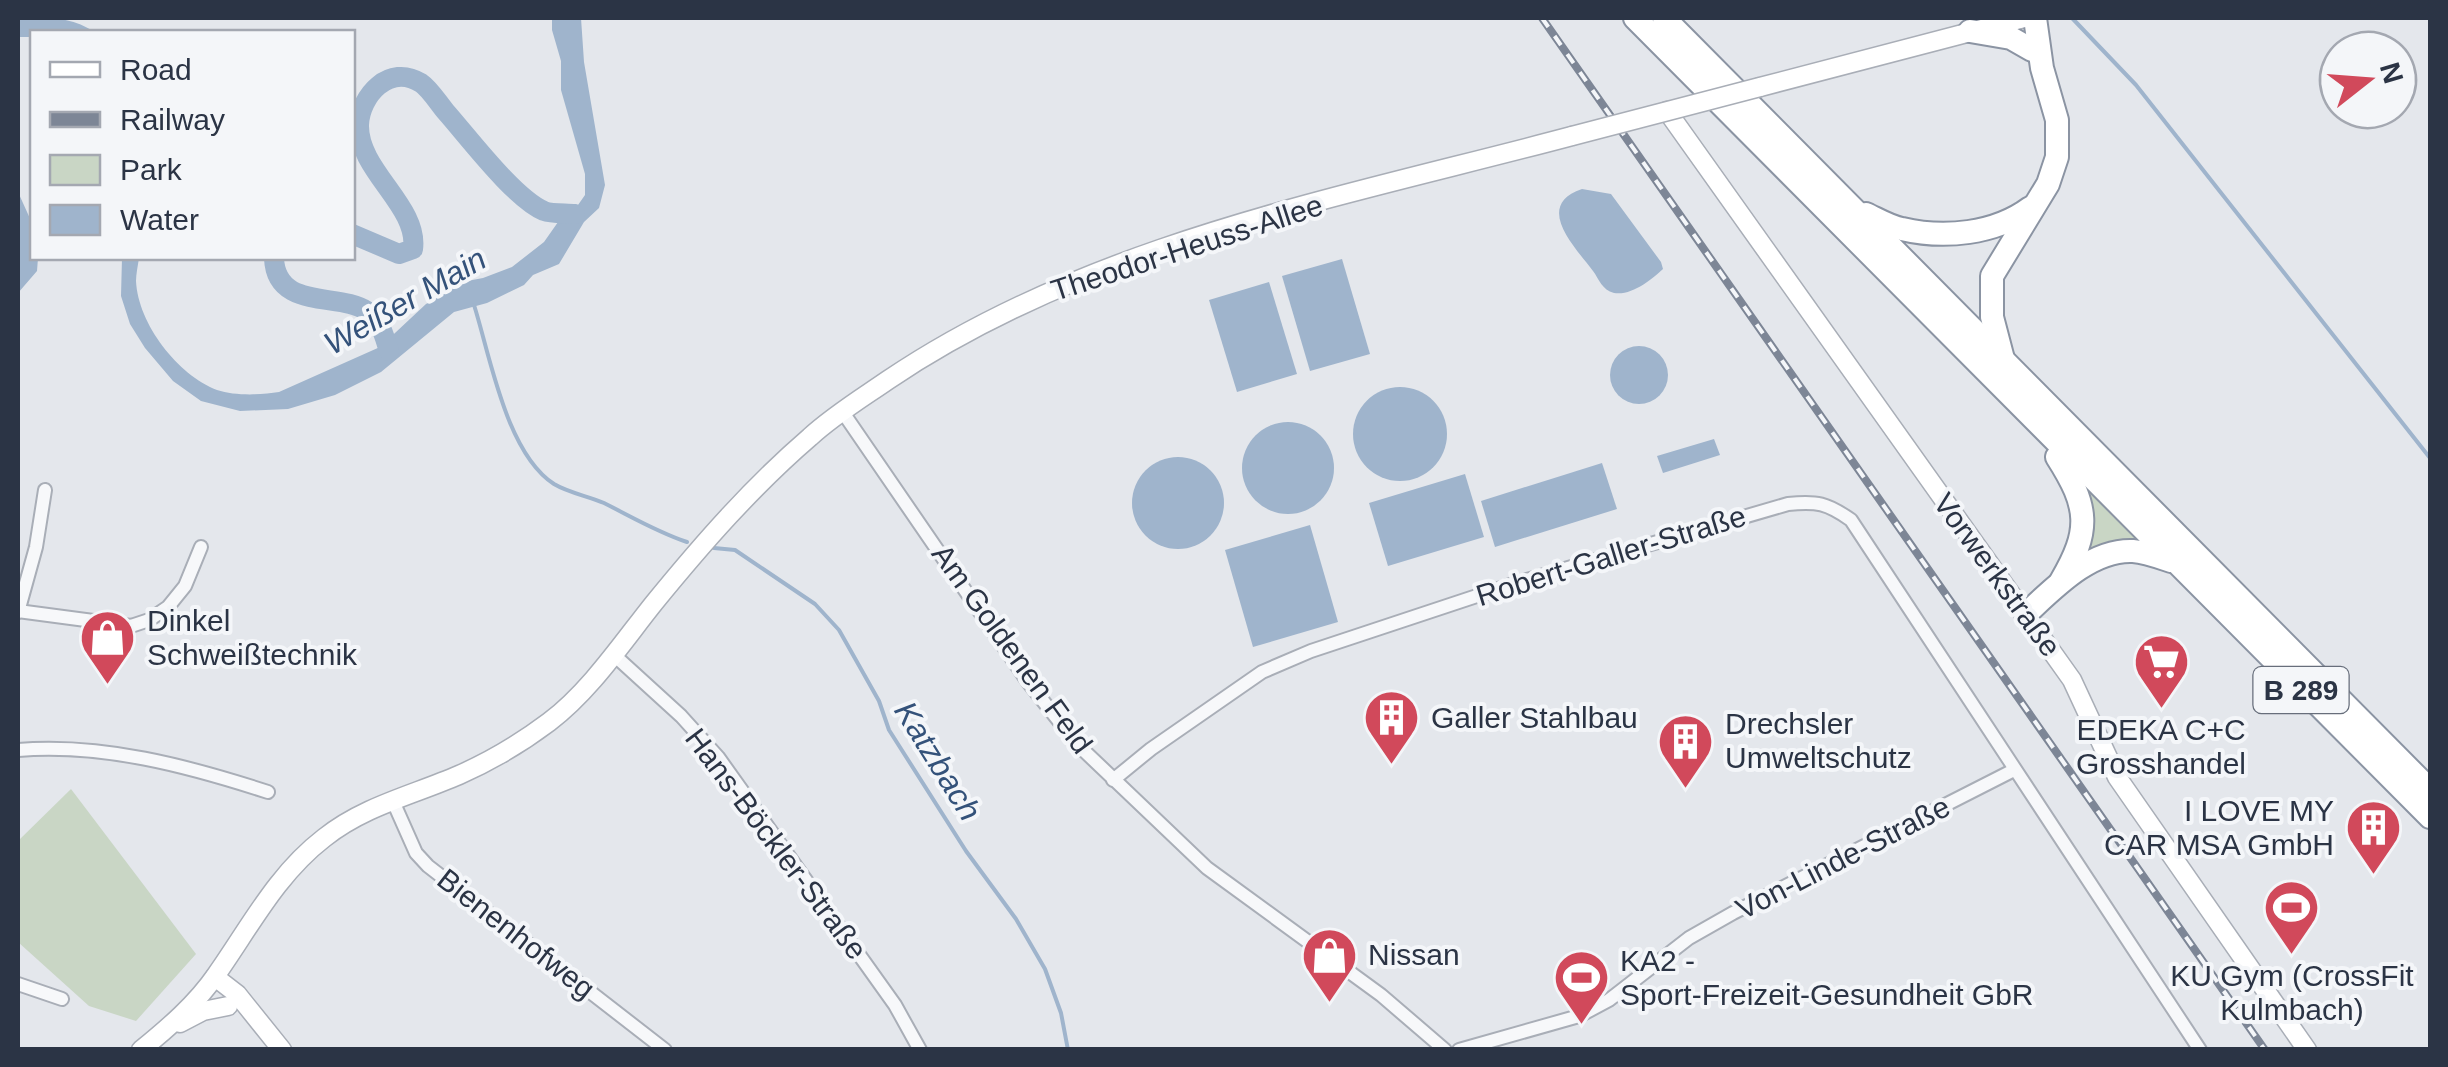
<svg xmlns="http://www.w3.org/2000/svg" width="2448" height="1067" font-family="Arial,sans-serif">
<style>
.green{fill:#c9d6c5}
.water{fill:#9fb4cc}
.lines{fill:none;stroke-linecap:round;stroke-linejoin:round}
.stream{stroke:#9fb4cc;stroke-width:4}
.river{stroke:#9fb4cc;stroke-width:20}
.street-casing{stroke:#a9aeb7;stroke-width:16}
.secondary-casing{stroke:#a9aeb7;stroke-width:21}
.highway-casing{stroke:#8b94a3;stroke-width:26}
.street{stroke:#f7f8fa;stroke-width:12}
.secondary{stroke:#fff;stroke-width:18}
.highway{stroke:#fff;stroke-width:22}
.rail-casing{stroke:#7d8696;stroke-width:8}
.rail{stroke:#f4f6f9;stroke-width:4;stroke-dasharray:11;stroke-linecap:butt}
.secondary-bridge-casing{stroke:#a9aeb7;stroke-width:21;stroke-linecap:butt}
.secondary-bridge{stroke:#fff;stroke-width:18}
.labels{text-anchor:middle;stroke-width:8;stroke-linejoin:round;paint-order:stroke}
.shield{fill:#f4f6f9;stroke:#676e7b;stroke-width:2.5}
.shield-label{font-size:28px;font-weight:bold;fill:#2b3445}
.street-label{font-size:30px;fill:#2b3445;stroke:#f4f6f9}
.poi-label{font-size:30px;fill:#2b3445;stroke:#f4f6f9;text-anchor:start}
.water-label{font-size:32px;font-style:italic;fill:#34527a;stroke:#f4f6f9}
</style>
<rect width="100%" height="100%" fill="#e4e7ec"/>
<g class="green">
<polygon points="2077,476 2148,546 2084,560"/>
<polygon points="71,789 196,954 136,1021 89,1006 18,942 18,841"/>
</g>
<g class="water">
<path d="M18 18C47 17 69 16 95 32H32V37H18Z"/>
<path d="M552 18H581L584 62 605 185 599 208 584 222 559 264 533 275 524 285 487 303 454 312 381 372 335 395 288 409 240 411 201 401 173 381 145 348 130 324 121 296 122 258H139C138 265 136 274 136 281 138 324 178 375 217 390 235 396 261 395 279 392L380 347 426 304 462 282 483 278 512 267 544 242 570 205H578L585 195V174L561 90V61L552 30Z"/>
<path d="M1582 189 1611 194 1661 262 1663 269C1652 279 1632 296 1614 293 1602 290 1599 279 1593 271 1577 249 1532 206 1582 189Z"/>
<polygon points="18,192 32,223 32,258 38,258 37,271 18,293"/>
<polygon points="1342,259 1370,354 1310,371 1282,276"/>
<polygon points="1269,282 1297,374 1237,392 1209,300"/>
<circle cx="1639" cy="375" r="29"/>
<circle cx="1400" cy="434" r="47"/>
<circle cx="1288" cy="468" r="46"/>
<polygon points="1714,439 1720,455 1663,473 1657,456"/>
<circle cx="1178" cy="503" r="46"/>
<polygon points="1602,463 1617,509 1495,547 1481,501"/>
<polygon points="1465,474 1484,537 1388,566 1369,503"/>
<polygon points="1310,525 1338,622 1253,647 1225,550"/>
</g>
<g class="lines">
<g class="stream">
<polyline points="2072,18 2136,85 2430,458"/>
<path d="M474 305C490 355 506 453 554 484 569 493 588 496 604 503 632 517 657 532 687 542"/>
<polyline points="714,548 735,550 815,604 839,630 879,701 889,730 966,851 1016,919 1045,969 1061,1013 1068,1050"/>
</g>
<g class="river">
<path d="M352 234 399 254 413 249C419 206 358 171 359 125 360 96 389 63 421 83 430 89 439 104 446 112 469 138 514 198 544 211 552 214 566 213 575 214"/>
<path d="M274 258C276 311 340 292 367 311 381 320 384 336 389 351"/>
</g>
<defs>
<g id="street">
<polyline points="842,411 1028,682 1078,745 1207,868 1381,995 1445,1050"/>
<polyline points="18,611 131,626 149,620 168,607 185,586 201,547"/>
<polyline points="18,612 36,547 45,490"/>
<polyline points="613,654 681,716 718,757 895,1005 920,1050"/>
<path d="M18 750C102 743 188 766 268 792"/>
<path d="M1113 780 1151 749 1262 672 1311 651 1513 584 1788 504C1817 501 1827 503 1851 520L2200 1050"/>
<polyline points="392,799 416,853 428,866 665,1050"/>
<polyline points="18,984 62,999"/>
<polyline points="1459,1050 1579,1016 1609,1000 1689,938 1733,913 2014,770"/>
</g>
<g id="secondary">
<polyline points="1760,87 2024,18"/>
<polyline points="1667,111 2072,680 2117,777 2307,1050"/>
<polyline points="215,977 237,994 282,1050"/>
<polyline points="180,1023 203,1011 228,1006"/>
<path d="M141 1050C168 1028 196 1004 216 975 250 927 276 875 324 838 364 806 413 795 459 775 491 761 521 743 549 722 590 691 622 643 654 603 703 543 752 487 810 437 834 415 862 398 888 380 1091 243 1339 198 1572 136"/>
</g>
<g id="highway">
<polyline points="1635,18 2430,817"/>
<polyline points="1664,18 2430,790"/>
<polyline points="1970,31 2011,38 2032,50"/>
<path d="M1866 214C1877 219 1890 227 1902 229 1944 239 1995 234 2030 208"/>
<polyline points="2003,359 1992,317 1992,276 2048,184 2057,157 2057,120 2042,68 2035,18"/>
<path d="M2057 457C2089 507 2091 530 2061 581"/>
<path d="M2026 614C2054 588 2091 549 2133 551 2146 552 2159 557 2171 561"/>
</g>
</defs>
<use href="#street" class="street-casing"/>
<use href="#secondary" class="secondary-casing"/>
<use href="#highway" class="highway-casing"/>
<use href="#street" class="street"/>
<use href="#secondary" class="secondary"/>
<use href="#highway" class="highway"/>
<defs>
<polyline id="rail" points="1542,18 2265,1050"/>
</defs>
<use href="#rail" class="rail-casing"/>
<use href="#rail" class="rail"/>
<defs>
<polyline id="secondary-bridge" points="1572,136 1760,87"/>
</defs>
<use href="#secondary-bridge" class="secondary-bridge-casing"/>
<use href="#secondary-bridge" class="secondary-bridge"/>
</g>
<defs>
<symbol id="shop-pin" viewBox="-11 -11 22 30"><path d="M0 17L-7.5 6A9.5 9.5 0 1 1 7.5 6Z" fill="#d1495b" stroke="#f4f6f9"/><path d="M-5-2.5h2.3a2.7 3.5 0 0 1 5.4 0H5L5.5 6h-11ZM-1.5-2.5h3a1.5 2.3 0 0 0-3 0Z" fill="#fff"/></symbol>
<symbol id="supermarket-pin" viewBox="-11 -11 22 30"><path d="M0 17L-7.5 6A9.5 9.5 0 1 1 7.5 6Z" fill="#d1495b" stroke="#f4f6f9"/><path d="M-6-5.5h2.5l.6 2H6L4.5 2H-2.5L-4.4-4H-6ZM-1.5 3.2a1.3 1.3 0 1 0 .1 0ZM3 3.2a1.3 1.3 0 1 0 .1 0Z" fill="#fff"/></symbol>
<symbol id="building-pin" viewBox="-11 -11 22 30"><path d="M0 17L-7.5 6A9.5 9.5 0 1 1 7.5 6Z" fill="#d1495b" stroke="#f4f6f9"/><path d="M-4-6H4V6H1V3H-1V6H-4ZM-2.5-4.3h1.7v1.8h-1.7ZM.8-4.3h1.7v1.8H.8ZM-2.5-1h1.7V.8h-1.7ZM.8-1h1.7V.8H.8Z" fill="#fff"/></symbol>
<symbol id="stadium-pin" viewBox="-11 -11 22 30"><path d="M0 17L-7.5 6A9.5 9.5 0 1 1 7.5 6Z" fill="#d1495b" stroke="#f4f6f9"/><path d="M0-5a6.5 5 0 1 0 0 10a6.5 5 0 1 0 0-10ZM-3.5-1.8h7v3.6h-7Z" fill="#fff"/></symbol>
</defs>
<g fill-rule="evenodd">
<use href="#shop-pin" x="76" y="606" width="63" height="86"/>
<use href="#supermarket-pin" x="2130" y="630" width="63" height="86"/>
<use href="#building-pin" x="1360" y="686" width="63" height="86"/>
<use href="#building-pin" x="1654" y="710" width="63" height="86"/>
<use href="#building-pin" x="2342" y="796" width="63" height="86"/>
<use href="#stadium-pin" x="2260" y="876" width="63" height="86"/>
<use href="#shop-pin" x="1298" y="924" width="63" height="86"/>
<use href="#stadium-pin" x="1550" y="946" width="63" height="86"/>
</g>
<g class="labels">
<rect class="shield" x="2253.5" y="667" width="95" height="46" rx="8"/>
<g class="shield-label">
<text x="2301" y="700">B 289</text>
</g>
<g class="street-label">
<text transform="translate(1187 248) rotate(-18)" y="10">Theodor-Heuss-Allee</text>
<text transform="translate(1611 556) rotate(-17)" y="10">Robert-Galler-Straße</text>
<text transform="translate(1997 575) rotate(54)" y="10">Vorwerkstraße</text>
<text transform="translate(1012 649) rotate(54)" y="10">Am Goldenen Feld</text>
<text transform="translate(776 844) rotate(53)" y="10">Hans-Böckler-Straße</text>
<text transform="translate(1843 858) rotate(-27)" y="10">Von-Linde-Straße</text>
<text transform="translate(516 934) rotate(38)" y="10">Bienenhofweg</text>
</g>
<g class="poi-label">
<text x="147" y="631">Dinkel<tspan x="147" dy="34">Schweißtechnik</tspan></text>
<text x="1431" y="728">Galler Stahlbau</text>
<text x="1725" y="734">Drechsler<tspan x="1725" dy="34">Umweltschutz</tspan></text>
<text x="2161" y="740" text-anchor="middle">EDEKA C+C<tspan x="2161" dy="34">Grosshandel</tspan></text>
<text x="2334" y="821" text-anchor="end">I LOVE MY<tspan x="2334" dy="34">CAR MSA GmbH</tspan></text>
<text x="1368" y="965">Nissan</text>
<text x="1620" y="971">KA2 -<tspan x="1620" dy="34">Sport-Freizeit-Gesundheit GbR</tspan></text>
<text x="2292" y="986" text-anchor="middle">KU Gym (CrossFit<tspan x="2292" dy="34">Kulmbach)</tspan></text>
</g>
<g class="water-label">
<text transform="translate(405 301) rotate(-30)" y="11">Weißer Main</text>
<text transform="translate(938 761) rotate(58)" y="11">Katzbach</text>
</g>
</g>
<rect width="2448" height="1067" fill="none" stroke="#2b3445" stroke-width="40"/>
<rect x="30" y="30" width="325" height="230" fill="#f4f6f9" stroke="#a4a8b1" stroke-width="2.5"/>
<rect x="50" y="62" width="50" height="15" fill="#ffffff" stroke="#a4a8b1" stroke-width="2.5"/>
<text x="120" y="80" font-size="30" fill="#2b3445">Road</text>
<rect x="50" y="112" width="50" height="15" fill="#7d8696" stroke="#a4a8b1" stroke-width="2.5"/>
<text x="120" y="130" font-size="30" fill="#2b3445">Railway</text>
<rect x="50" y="155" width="50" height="30" fill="#c9d6c5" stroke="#a4a8b1" stroke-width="2.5"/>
<text x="120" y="180" font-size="30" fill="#2b3445">Park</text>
<rect x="50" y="205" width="50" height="30" fill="#9fb4cc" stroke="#a4a8b1" stroke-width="2.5"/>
<text x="120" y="230" font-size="30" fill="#2b3445">Water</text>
<g transform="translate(2368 80) rotate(73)"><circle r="48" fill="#f4f6f9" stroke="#a4a8b1" stroke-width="2.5"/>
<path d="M0-8L18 38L0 25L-18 38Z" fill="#d1495b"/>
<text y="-15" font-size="28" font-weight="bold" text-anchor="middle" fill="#2b3445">N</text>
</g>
</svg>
